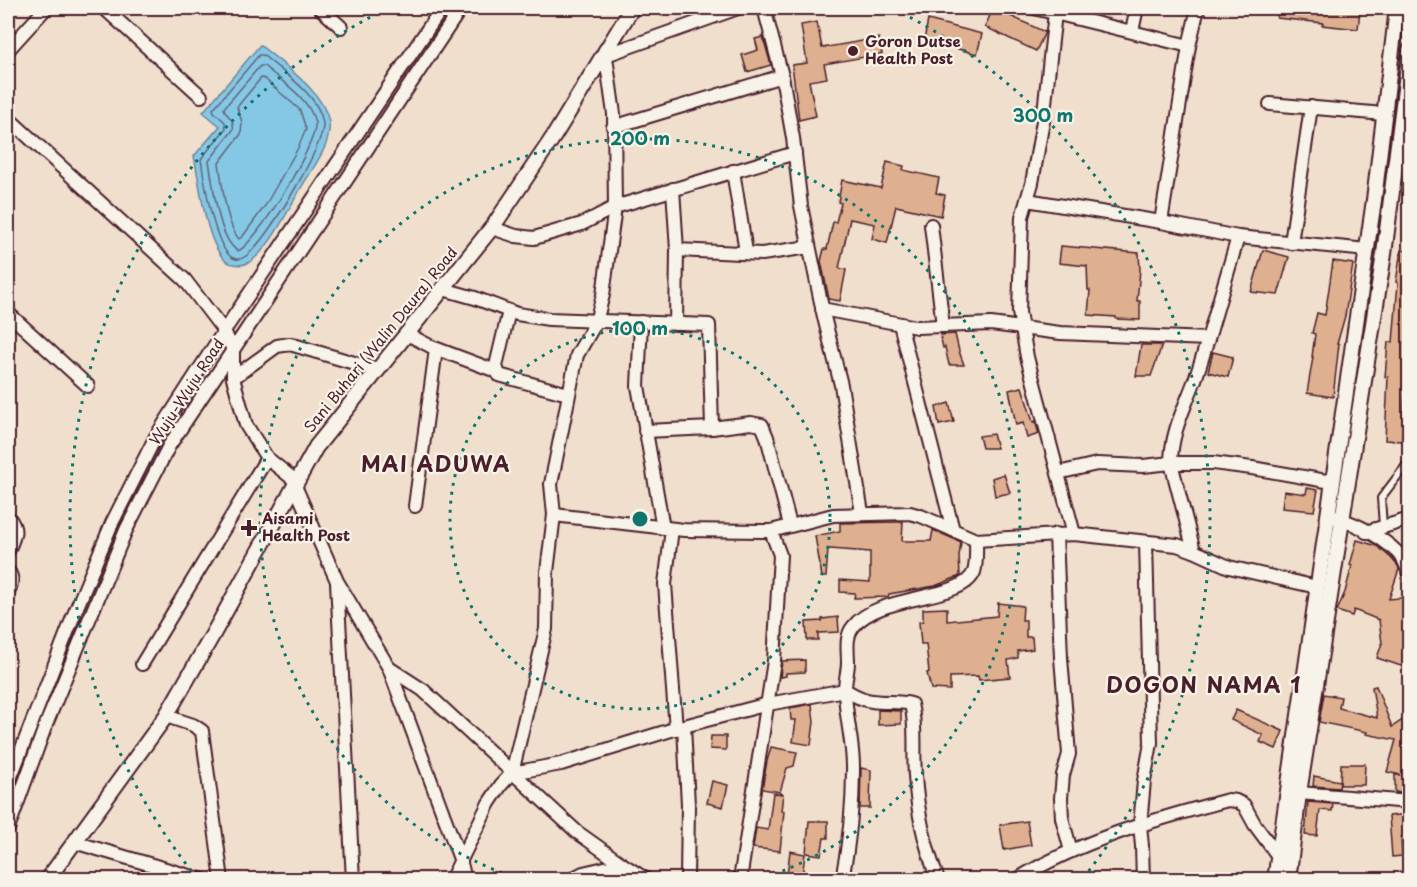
<svg xmlns="http://www.w3.org/2000/svg" width="1417" height="887" font-family="'Playpen Sans',sans-serif">
<style>
.water{fill:#85c8e6;stroke:#6d849b;stroke-width:1.5}
.lines{fill:none;stroke-linecap:round;stroke-linejoin:round}
.shore{stroke:#626376;stroke-width:1.5}
.building{fill:#deb08f;stroke:#4a1f2b;stroke-width:1.5}
.service-casing{stroke:#4a1f2b;stroke-width:10}
.minor-casing{stroke:#4a1f2b;stroke-width:16}
.tertiary-casing{stroke:#4a1f2b;stroke-width:18}
.service{stroke:#f7f3e8;stroke-width:6}
.minor{stroke:#f7f3e8;stroke-width:12}
.tertiary{stroke:#f7f3e8;stroke-width:14}
.ring{fill:none;stroke:#0f766e;stroke-width:3;stroke-dasharray:3 6}
.poi-dot{fill:#4a1f2b;stroke:#f7f3e8;stroke-width:2}
.labels{text-anchor:middle;stroke-width:4.5;stroke-linejoin:round;paint-order:stroke}
.poi-label{font-size:15px;font-weight:bold;fill:#4a1f2b;stroke:#f7f3e8;text-anchor:start}
.street-label{font-size:15px;fill:#4a1f2b;stroke:#f7f3e8}
.district-label{font-size:21px;font-weight:bold;letter-spacing:1.5px;fill:#4a1f2b;stroke:#f7f3e8}
.centre{fill:#0f766e;stroke:#f7f3e8;stroke-width:3}
.ring-label{font-size:18px;text-anchor:middle;font-weight:bold;fill:#0f766e;stroke:#f7f3e8;stroke-width:4.5;stroke-linejoin:round;paint-order:stroke}
</style>
<rect width="100%" height="100%" fill="#f0dfcd"/>
<filter id="ink" filterUnits="userSpaceOnUse"><feTurbulence type="fractalNoise" baseFrequency=".0167" numOctaves="2"/><feDisplacementMap in="SourceGraphic" scale="12" xChannelSelector="R" yChannelSelector="G"/><feConvolveMatrix kernelMatrix="1 2 1 2 8 2 1 2 1" color-interpolation-filters="sRGB"/></filter>
<g filter="url(#ink)">
<path class="water" d="M260 45C283 65 323 90 329 122 330 129 328 138 326 144 320 160 309 174 301 188 287 211 271 249 248 263 242 266 231 265 226 261 205 243 200 183 194 156L220 126 203 112Z"/>
<g class="lines">
<g class="shore">
<path d="M259 55H263C284 74 318 93 323 123 326 144 265 243 246 256 242 259 237 260 233 258 214 249 204 179 201 159L226 128 225 122 214 112 213 109Z"/>
<path d="M260 66H264C282 82 310 98 315 123 319 141 256 244 238 251 218 240 213 183 209 161L233 130C235 117 225 116 224 108Z"/>
<path d="M261 78 265 79 300 110 306 129 298 148 265 206 243 236 239 239C226 225 222 183 219 163L241 134 242 122 237 107Z"/>
</g>
</g>
<g class="building">
<polygon points="993,8 1045,32 1036,51 985,27"/>
<polygon points="1278,8 1343,8 1360,10 1358,29 1322,25 1323,23 1277,18"/>
<polygon points="928,20 982,34 977,54 924,40"/>
<polygon points="817,22 822,48 879,38 882,54 824,64 827,78 809,81 816,116 799,120 792,65 807,63 801,25"/>
<polygon points="763,37 771,65 747,72 742,55 758,50 755,39"/>
<polygon points="887,162 904,166 903,170 939,178 936,193 945,195 941,216 896,206 887,243 872,239 875,224 850,219 839,268 846,270 840,301 829,299 821,261 824,249 827,249 833,222 836,222 841,203 838,202 842,180 881,188"/>
<polygon points="1061,246 1139,253 1140,270 1137,301 1140,301 1140,320 1116,319 1116,317 1088,315 1090,290 1088,290 1087,266 1059,263"/>
<polygon points="1263,250 1289,257 1278,295 1251,292"/>
<polygon points="1401,250 1410,251 1410,309 1402,441 1385,440 1388,377 1385,377 1388,342 1393,342 1398,283 1396,282"/>
<polygon points="1333,261 1353,264 1345,316 1337,344 1339,344 1333,397 1307,393 1313,357 1312,357 1315,334 1312,333 1317,313 1325,315"/>
<polygon points="955,334 959,351 964,365 949,365 945,347 943,348 940,335"/>
<polygon points="1141,345 1162,345 1151,376 1136,376"/>
<polygon points="1213,352 1233,357 1228,377 1208,372"/>
<polygon points="1022,387 1033,422 1035,421 1039,434 1027,438 1023,423 1016,425 1009,390"/>
<polygon points="949,403 954,422 939,425 936,407"/>
<polygon points="993,434 997,448 982,448 979,436"/>
<polygon points="1004,474 1010,493 995,496 992,478"/>
<polygon points="1307,488 1318,490 1314,511 1282,508 1284,491 1306,494"/>
<polygon points="899,522 903,522 902,541 931,541 933,530 961,542 959,556 960,576 935,586 889,594 888,597 854,598 855,593 840,592 840,580 870,582 870,552 830,549 828,549 826,577 822,577 815,536 840,531 840,523"/>
<polygon points="1357,540 1377,546 1391,558 1398,566 1399,569 1389,599 1410,597 1410,664 1401,666 1377,658 1382,643 1379,620 1354,610 1352,616 1337,611 1345,592 1352,566 1350,565"/>
<polygon points="998,603 1023,606 1022,620 1026,620 1026,637 1032,637 1033,649 1018,651 1018,658 1008,660 1010,677 979,680 978,676 950,677 950,690 931,689 927,673 929,672 926,644 921,644 919,622 923,621 923,609 947,608 947,621 997,616"/>
<polygon points="838,617 839,632 818,633 818,640 807,640 806,622 822,621 822,619"/>
<polygon points="805,660 805,672 786,673 786,676 780,677 782,661"/>
<polygon points="1376,686 1392,727 1410,715 1410,745 1402,775 1409,775 1410,794 1395,792 1395,775 1400,775 1387,772 1396,740 1366,734 1367,732 1319,722 1324,694 1341,697 1339,708 1377,718 1372,687"/>
<polygon points="812,704 814,722 811,745 793,742 796,720 791,720 790,708"/>
<polygon points="878,710 901,711 901,724 878,725"/>
<polygon points="1236,710 1283,731 1276,749 1260,742 1263,735 1231,720"/>
<polygon points="711,736 726,736 726,750 710,749"/>
<polygon points="771,747 797,752 794,766 787,768 780,792 762,789 767,761"/>
<polygon points="1341,764 1365,764 1364,785 1340,785"/>
<polygon points="861,768 871,770 870,808 860,808"/>
<polygon points="1314,776 1340,781 1339,788 1313,786"/>
<polygon points="712,781 728,785 723,807 707,803"/>
<polygon points="773,793 783,794 781,811 784,811 780,851 753,848 756,828 768,830"/>
<polygon points="1308,802 1333,804 1332,811 1320,810 1317,836 1305,835"/>
<polygon points="1410,814 1410,836 1401,837 1402,856 1392,857 1389,816"/>
<polygon points="809,821 828,821 828,838 824,838 821,855 806,853"/>
<polygon points="1027,821 1031,845 1004,850 1000,825"/>
<polygon points="790,851 805,854 802,877 787,875"/>
</g>
<g class="lines">
<defs>
<polyline id="service" points="1383,526 1381,498 1410,460"/>
<g id="minor">
<polyline points="104,8 201,96"/>
<polyline points="320,8 341,27"/>
<polyline points="764,8 782,76 793,138 801,206 824,317 841,385 862,513"/>
<polyline points="1034,8 1189,46"/>
<polyline points="1055,13 1043,121 1032,183 1022,217 1019,312 1027,357 1074,534"/>
<polyline points="1132,31 1137,8"/>
<polyline points="8,50 46,8"/>
<polyline points="606,55 738,8"/>
<polyline points="1270,104 1384,114"/>
<polyline points="8,118 185,280 224,331 233,350 233,378 246,425 267,458 297,482"/>
<polyline points="613,127 782,76"/>
<polyline points="733,171 746,252"/>
<polyline points="673,189 677,250 676,324"/>
<polyline points="1027,200 1161,222 1238,237 1367,250"/>
<polyline points="1161,222 1189,46 1198,8"/>
<polyline points="931,225 943,326"/>
<polyline points="492,228 516,236 534,238 582,224 615,207 795,153"/>
<polyline points="1291,243 1311,107"/>
<polyline points="677,250 762,254 809,247"/>
<polyline points="443,289 475,298 517,314 549,319 709,325 712,428"/>
<polyline points="822,309 917,327 991,324 1060,333 1208,339 1238,237"/>
<polyline points="509,311 496,366 499,375 568,394"/>
<polyline points="8,313 88,386"/>
<polyline points="641,322 638,386 663,528"/>
<polyline points="900,324 953,530"/>
<polyline points="407,334 432,347 496,371"/>
<polyline points="233,378 277,346 290,344 378,370"/>
<polyline points="645,431 712,428 751,423 762,425 767,437 790,525"/>
<path d="M1058 473 1097 464 1143 466 1171 463C1171 434 1183 411 1193 385 1199 370 1203 355 1208 339"/>
<polyline points="295,486 337,581 389,668 460,859 465,880"/>
<polyline points="415,506 436,349"/>
<polyline points="554,515 684,530 761,531 771,531 833,515 910,513 921,516 976,540 1074,534 1177,545 1194,551 1229,567 1317,587"/>
<path d="M8 517C19 530 14 536 8 551"/>
<path d="M1334 517C1357 524 1388 539 1403 559 1406 564 1408 571 1410 577"/>
<polyline points="672,529 665,584 676,729"/>
<polyline points="1366,532 1410,519"/>
<polyline points="1056,534 1061,658 1069,754 1063,775 1061,798 1062,818 1071,851"/>
<polyline points="1194,551 1171,463 1213,463 1252,468 1332,482"/>
<path d="M8 571C14 578 11 585 8 593"/>
<polyline points="337,582 353,880"/>
<polyline points="142,664 267,458"/>
<polyline points="389,668 423,690 577,832 622,864 647,880"/>
<polyline points="166,716 193,725 202,731 222,880"/>
<polyline points="684,726 688,805 687,880"/>
<polyline points="512,773 546,629 547,572 554,515 551,484 577,355 596,322 603,295 615,207 614,114 605,50"/>
<polyline points="8,784 75,612 112,523 155,438 224,331 442,8"/>
<polyline points="1299,793 1410,802"/>
<polyline points="8,829 45,727 126,530 169,446 461,8"/>
<polyline points="74,842 203,880"/>
<path d="M451 880 489 803 501 785 512 773 561 764 684 726 768 704 845 690C854 695 862 700 872 701 885 703 899 701 911 704 917 727 913 752 915 775 917 811 925 846 938 880"/>
<polyline points="570,880 583,873 622,864"/>
<polyline points="740,880 774,661 780,555 771,531"/>
<path d="M842 880C849 844 853 808 853 771 854 744 845 717 845 689 845 680 848 671 848 662 848 650 845 637 853 627 878 593 962 602 974 572 977 563 976 550 976 540"/>
<path d="M1016 880C1081 840 1156 819 1228 800L1236 801 1244 805 1255 825 1278 856"/>
<polyline points="1143,880 1142,846 1140,825 1144,781 1151,743 1146,542"/>
</g>
<g id="tertiary">
<polyline points="47,880 166,716 212,636 316,447 494,225 554,136 632,8"/>
<polyline points="1275,880 1374,200 1397,8"/>
<polyline points="1288,880 1299,793 1384,254 1410,50"/>
</g>
</defs>
<use href="#service" class="service-casing"/>
<use href="#minor" class="minor-casing"/>
<use href="#tertiary" class="tertiary-casing"/>
<use href="#service" class="service"/>
<use href="#minor" class="minor"/>
<use href="#tertiary" class="tertiary"/>
</g>
</g>
<g class="ring">
<circle cx="640" cy="519" r="190"/>
<path d="M519 879A380 380 0 1 1 761 879"/>
<path d="M197 878A570 570 0 0 1 386 9M894 9A570 570 0 0 1 1083 878"/>
</g>
<g class="poi-dot">
<circle cx="853" cy="51" r="6"/>
<path d="M246 519h6v6h6v6h-6v6h-6v-6h-6v-6h6z"/>
</g>
<g class="labels">
<g class="poi-label">
<text x="865" y="47">Goron Dutse<tspan x="865" dy="17">Health Post</tspan></text>
<text x="262" y="524">Aisami<tspan x="262" dy="17">Health Post</tspan></text>
</g>
<g class="street-label">
<text transform="translate(381 340) rotate(-51)" y="5">Sani Buhari (Walin Daura) Road</text>
<text transform="translate(187 392) rotate(-57)" y="5">Wuju-Wuju Road</text>
</g>
<g class="district-label">
<text x="436" y="472">MAI ADUWA</text>
<text x="1204" y="693">DOGON NAMA 1</text>
</g>
</g>
<circle cx="640" cy="519" r="9" class="centre"/>
<g class="ring-label">
<text x="1043" y="122">300 m</text>
<text x="640" y="145">200 m</text>
<text x="640" y="335">100 m</text>
</g>
<rect width="1417" height="887" fill="none" stroke="#f7f3e8" stroke-width="30"/>
<rect x="15" y="15" width="1387" height="857" fill="none" stroke="#4a1f2b" stroke-width="2" filter="url(#ink)"/>
</svg>
